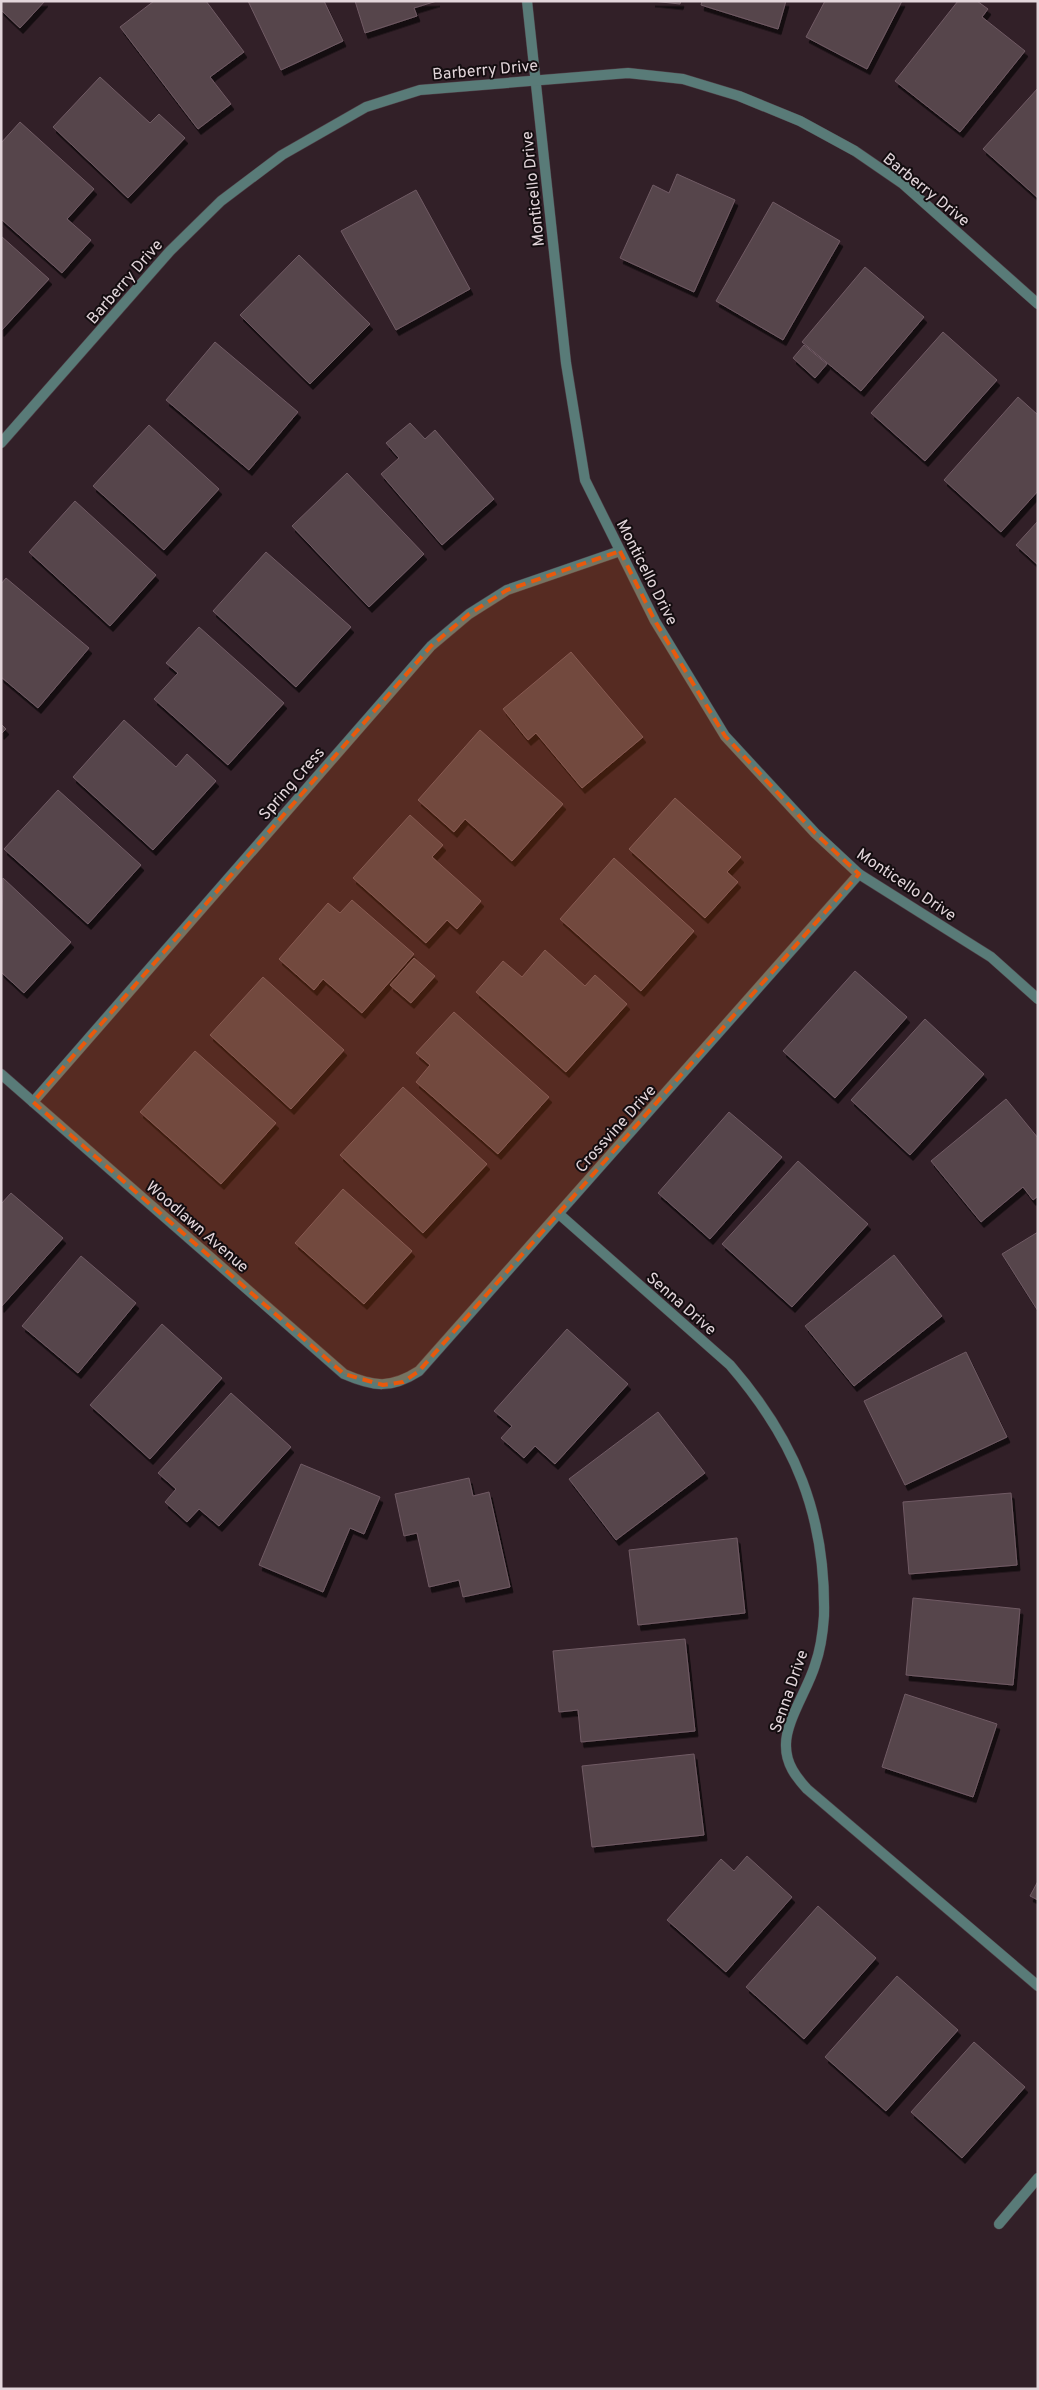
<svg xmlns="http://www.w3.org/2000/svg" width="1039" height="2390" font-family="Overpass,sans-serif">
<style>
.building{fill:#57444c;stroke:#705b64;filter:url(#shadow)}
.lines{fill:none;stroke-linecap:round;stroke-linejoin:round}
.street-casing{stroke:#4e3d45;stroke-width:11}
.street{stroke:#597b78;stroke-width:10}
.marked{fill:#e8590c;fill-opacity:0.2;stroke:#e8590c;stroke-width:4;stroke-dasharray:10 6;stroke-linejoin:round}
.labels{text-anchor:middle;stroke-width:4;stroke-linejoin:round;paint-order:stroke}
.street-label{font-size:16px;fill:#e3d6db;stroke:#140d10}
</style>
<defs>
<filter id="shadow"><feDropShadow dx="3" dy="5.5" stdDeviation="0" flood-color="#0009"/></filter>
</defs>
<rect width="100%" height="100%" fill="#322028"/>
<g class="building">
<polygon points="1,1 45,1 20,28 1,10"/>
<polygon points="154,1 206,1 244,52 210,77 231,104 198,129 120,27"/>
<polygon points="248,1 324,1 343,41 281,70"/>
<polygon points="355,1 437,1 414,8 417,16 365,33"/>
<polygon points="652,1 681,1 680,4"/>
<polygon points="702,1 786,1 778,29 701,5"/>
<polygon points="825,1 902,1 867,69 806,37"/>
<polygon points="958,1 977,1 988,9 982,17 1025,51 960,132 895,81"/>
<polygon points="100,77 150,123 159,114 185,138 128,198 53,127"/>
<polygon points="1038,88 1038,198 983,149"/>
<polygon points="20,122 94,189 67,219 91,240 62,273 1,219 1,143"/>
<polygon points="677,174 735,200 694,292 620,258 653,185 669,193"/>
<polygon points="416,190 470,289 396,330 341,231"/>
<polygon points="773,202 840,241 783,340 716,301"/>
<polygon points="1,236 49,279 1,331"/>
<polygon points="299,255 370,324 310,384 240,315"/>
<polygon points="865,267 924,317 861,391 802,342"/>
<polygon points="943,332 997,380 925,461 871,413"/>
<polygon points="215,342 298,412 249,470 166,400"/>
<polygon points="804,345 827,364 815,378 793,358"/>
<polygon points="1018,397 1038,415 1038,491 1001,532 944,480"/>
<polygon points="410,423 425,439 435,430 494,499 442,545 381,474 399,458 386,443"/>
<polygon points="149,425 219,489 164,550 93,486"/>
<polygon points="347,473 424,554 369,607 292,526"/>
<polygon points="75,501 156,575 110,626 29,552"/>
<polygon points="1038,521 1038,565 1016,545"/>
<polygon points="266,552 351,627 296,687 213,611"/>
<polygon points="6,578 89,648 38,708 1,677 1,584"/>
<polygon points="199,627 284,703 228,765 154,699 178,673 166,663"/>
<polygon points="571,652 643,737 582,788 536,733 528,740 503,709"/>
<polygon points="124,720 176,767 187,754 216,781 153,850 73,777"/>
<polygon points="1,724 6,729 1,734"/>
<polygon points="480,730 563,804 512,861 465,819 454,832 418,800"/>
<polygon points="58,790 141,865 88,924 4,849"/>
<polygon points="675,798 741,857 727,872 738,882 705,918 629,849"/>
<polygon points="410,815 443,845 432,857 481,901 457,929 447,920 426,943 353,878"/>
<polygon points="614,858 694,931 641,991 560,919"/>
<polygon points="3,878 71,942 24,993 1,972"/>
<polygon points="352,900 414,954 362,1013 323,979 314,990 279,959 328,903 340,913"/>
<polygon points="545,950 585,986 595,975 627,1004 566,1072 476,992 503,961 522,977"/>
<polygon points="414,958 435,976 411,1003 390,985"/>
<polygon points="855,971 907,1017 835,1098 783,1051"/>
<polygon points="263,977 344,1050 291,1109 210,1035"/>
<polygon points="454,1012 549,1097 498,1154 416,1082 430,1065 416,1053"/>
<polygon points="925,1019 984,1074 910,1155 851,1100"/>
<polygon points="195,1051 276,1123 221,1184 140,1112"/>
<polygon points="403,1087 487,1164 423,1233 340,1155"/>
<polygon points="1006,1099 1038,1138 1038,1196 1033,1200 1023,1187 981,1222 931,1161"/>
<polygon points="729,1112 782,1157 710,1239 658,1193"/>
<polygon points="798,1161 868,1224 792,1307 722,1244"/>
<polygon points="343,1189 412,1251 364,1304 295,1243"/>
<polygon points="11,1193 63,1238 1,1307 1,1204"/>
<polygon points="1038,1232 1038,1311 1002,1254"/>
<polygon points="894,1255 942,1316 854,1386 805,1326"/>
<polygon points="81,1256 136,1303 78,1373 22,1326"/>
<polygon points="162,1324 222,1378 150,1459 90,1405"/>
<polygon points="567,1329 628,1384 555,1464 535,1446 524,1458 501,1438 512,1426 494,1411"/>
<polygon points="966,1352 1007,1437 905,1485 864,1401"/>
<polygon points="231,1393 291,1447 219,1526 199,1509 187,1522 165,1502 176,1489 158,1473"/>
<polygon points="658,1412 705,1473 616,1540 569,1479"/>
<polygon points="301,1464 380,1497 364,1534 350,1528 323,1592 259,1565"/>
<polygon points="469,1478 473,1496 489,1492 510,1587 463,1597 459,1580 429,1587 417,1533 404,1536 395,1494"/>
<polygon points="1011,1493 1017,1565 909,1574 903,1502"/>
<polygon points="737,1538 745,1613 638,1625 629,1550"/>
<polygon points="913,1598 1020,1609 1013,1685 906,1675"/>
<polygon points="685,1639 695,1731 581,1742 578,1710 559,1712 553,1651"/>
<polygon points="905,1694 997,1724 973,1797 882,1767"/>
<polygon points="694,1754 704,1835 592,1847 582,1766"/>
<polygon points="747,1856 792,1897 726,1972 667,1920 721,1859 734,1871"/>
<polygon points="1038,1881 1038,1900 1030,1896"/>
<polygon points="818,1906 876,1958 804,2039 746,1987"/>
<polygon points="897,1976 958,2030 886,2111 825,2057"/>
<polygon points="974,2042 1025,2087 962,2158 911,2112"/>
</g>
<g class="lines">
<defs>
<g id="street">
<polyline points="527,1 566,363 585,480 655,621 725,736 815,833 859,874 991,957 1038,999"/>
<polyline points="1,443 170,251 221,201 282,155 366,107 420,90 628,73 683,79 739,96 800,121 855,151 903,184 1038,304"/>
<path d="M1 1074 344 1374C374 1387 391 1389 419 1371L859 874"/>
<polyline points="33,1102 431,646 469,614 507,590 620,551"/>
<path d="M559 1214 730 1365C795 1440 826 1515 824 1616 823 1631 820 1651 815 1665 808 1689 785 1722 786 1746 786 1764 796 1777 807 1789L1038 1986"/>
<polyline points="999,2224 1038,2178"/>
</g>
</defs>
<use href="#street" class="street-casing"/>
<use href="#street" class="street"/>
</g>
<path class="marked" d="M620 551 655 621 725 736 815 833 859 874 419 1371 403 1382 383 1385 344 1374 33 1102 431 646 469 614 507 590Z"/>
<g class="labels">
<g class="street-label">
<text transform="translate(485 69) rotate(-5)" y="6">Barberry Drive</text>
<text transform="translate(532 189) rotate(-96)" y="6">Monticello Drive</text>
<text transform="translate(927 189) rotate(39)" y="6">Barberry Drive</text>
<text transform="translate(124 281) rotate(-49)" y="6">Barberry Drive</text>
<text transform="translate(648 572) rotate(63)" y="6">Monticello Drive</text>
<text transform="translate(291 783) rotate(-49)" y="6">Spring Cress</text>
<text transform="translate(907 884) rotate(34)" y="6">Monticello Drive</text>
<text transform="translate(615 1128) rotate(-48)" y="6">Crossvine Drive</text>
<text transform="translate(198 1226) rotate(41)" y="6">Woodlawn Avenue</text>
<text transform="translate(682 1303) rotate(41)" y="6">Senna Drive</text>
<text transform="translate(788 1691) rotate(-71)" y="6">Senna Drive</text>
</g>
</g>
<rect width="1039" height="2390" fill="none" stroke="#e3d6db" stroke-width="5"/>
</svg>
